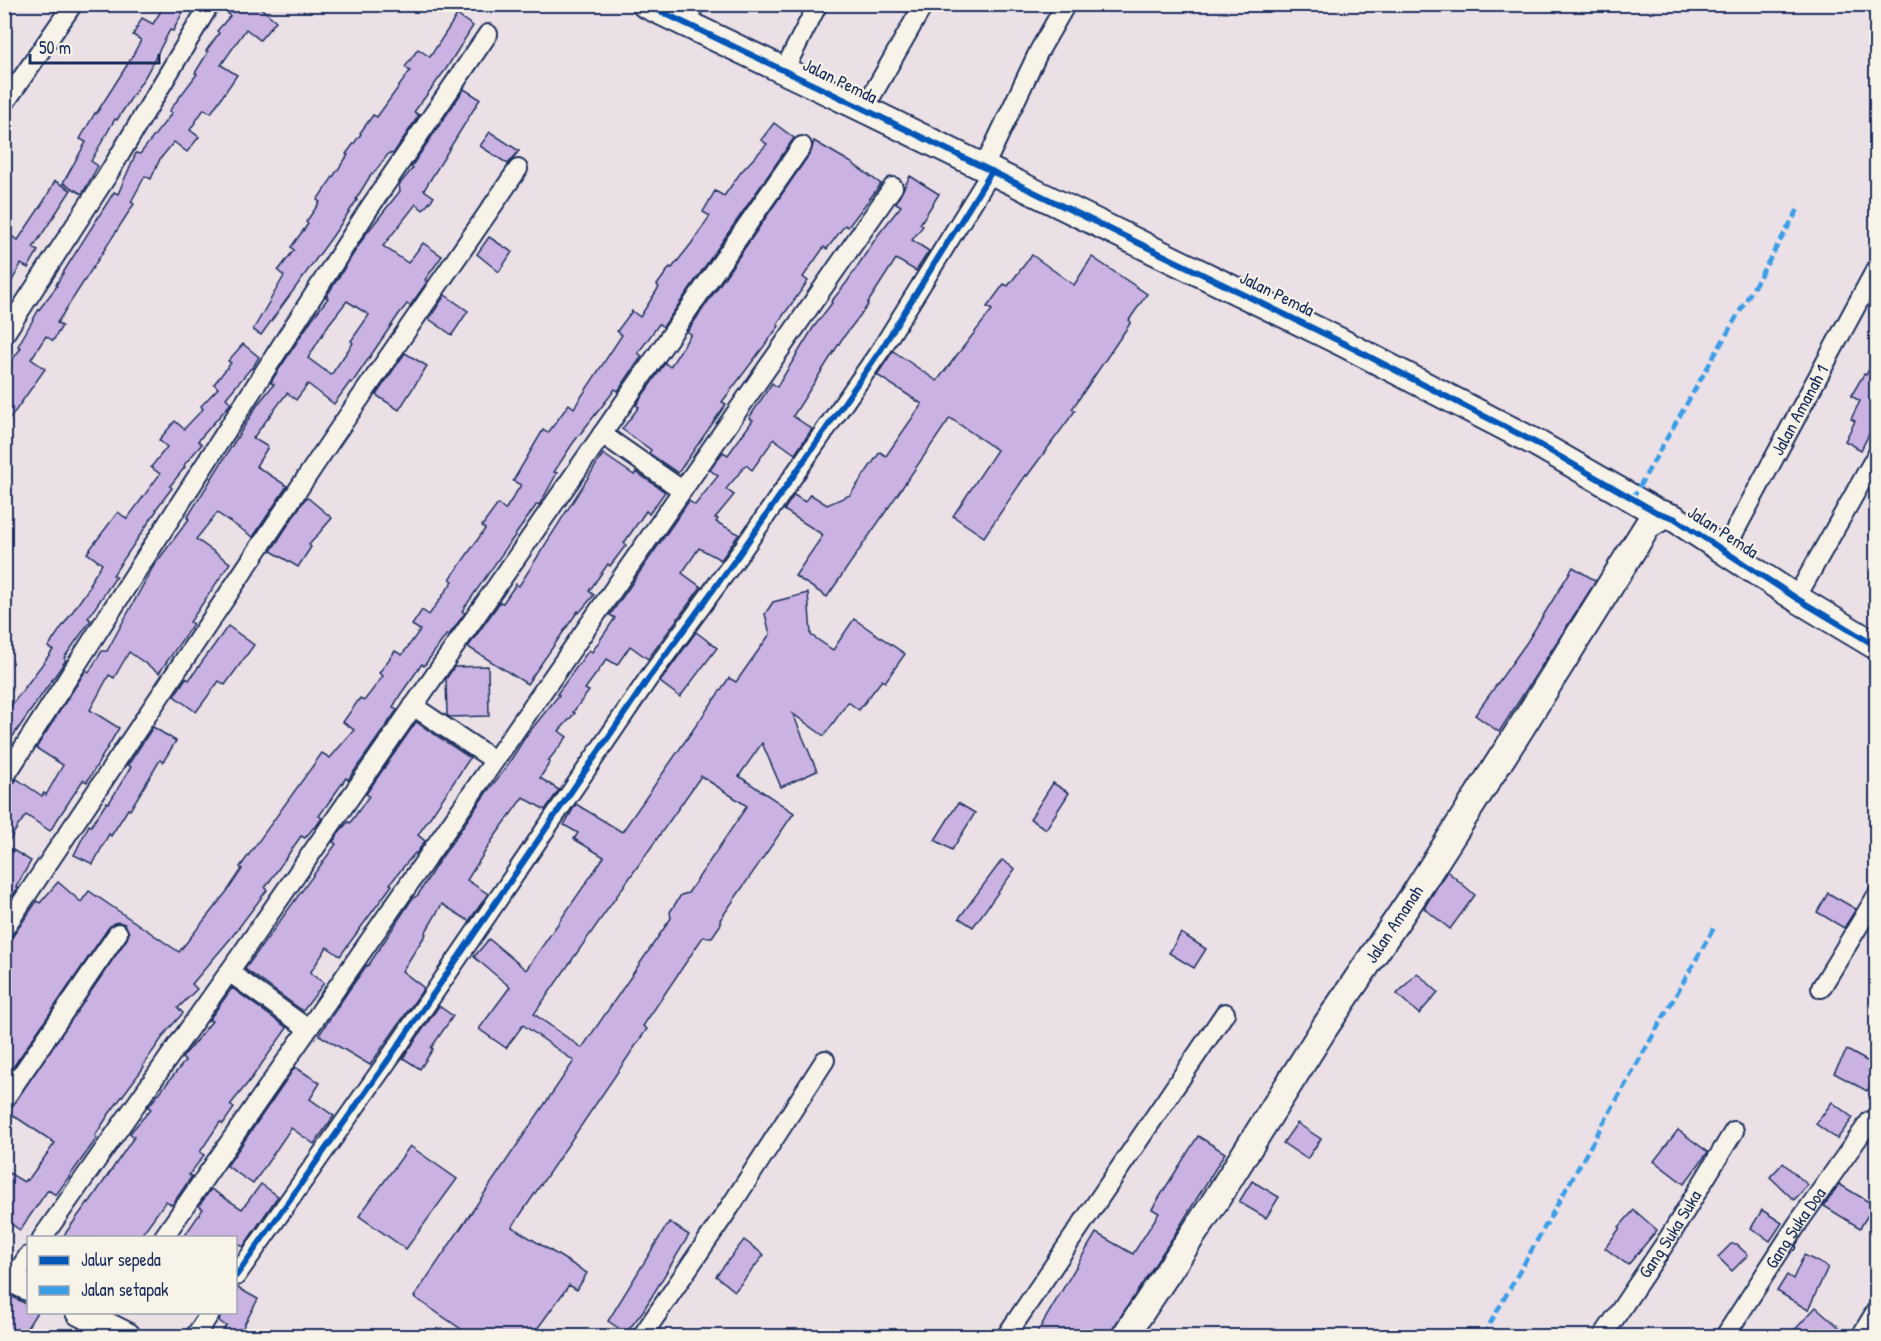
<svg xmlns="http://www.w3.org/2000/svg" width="1881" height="1341" font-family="'Patrick Hand',sans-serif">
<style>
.building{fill:#cab3e2;stroke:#1b2f5e;stroke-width:1.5;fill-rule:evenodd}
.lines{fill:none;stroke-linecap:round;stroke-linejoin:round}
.street-casing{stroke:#1b2f5e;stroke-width:22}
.secondary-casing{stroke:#1b2f5e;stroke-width:30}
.street{stroke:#f7f3e8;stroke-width:18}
.secondary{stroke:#f7f3e8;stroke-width:26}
.quiet{stroke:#3b9de6;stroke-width:4.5;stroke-dasharray:9 4.5;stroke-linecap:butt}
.cycleway-casing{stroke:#f7f3e8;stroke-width:10}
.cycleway{stroke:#0057b8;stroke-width:6}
.labels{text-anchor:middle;stroke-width:4.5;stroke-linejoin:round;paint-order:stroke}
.street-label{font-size:18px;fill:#1b2f5e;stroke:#f7f3e8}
</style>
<rect width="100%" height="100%" fill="#eae0e6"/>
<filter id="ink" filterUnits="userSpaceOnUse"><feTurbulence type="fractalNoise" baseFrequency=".0167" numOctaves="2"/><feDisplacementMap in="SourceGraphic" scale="12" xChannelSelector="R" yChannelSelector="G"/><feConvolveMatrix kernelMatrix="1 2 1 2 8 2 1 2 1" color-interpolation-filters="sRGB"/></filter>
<g filter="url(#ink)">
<g class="building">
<polygon points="165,4 187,4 173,31 170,30 146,75 117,120 115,119 91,161 98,166 82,194 63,183 86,142 80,139 95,113 96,114 129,62 141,40 133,35 142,18 153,24"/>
<polygon points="236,4 256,4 276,21 260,40 246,29 221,65 237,75 211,113 204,109 190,130 199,137 187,152 174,142 160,159 151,179 145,176 131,202 134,204 57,323 62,326 53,341 46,336 31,359 45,369 4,427 4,371 21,348 18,346 38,311 57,286 56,285 66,268 114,192 118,194 136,153 140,154 172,113 169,111 197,74 195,73 208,52 206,51 219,33 217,31 230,16 228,14"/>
<polygon points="457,15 473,26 446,69 414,112 419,115 393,154 389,153 373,174 372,173 356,199 357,200 332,237 261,335 253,330 284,276 278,271 294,250 291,247 308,224 306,222 320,202 317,200 348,155 346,154 361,134 360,133 373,115 377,117 410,71 405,67 418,49 430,57"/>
<path d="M464 89 480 99 424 190 434 197 423 210 416 204 383 246 408 263 423 243 442 256 425 280 427 282 410 306 407 304 399 314 352 383 350 382 334 404 308 384 296 400 287 393 253 438 268 447 256 466 287 486 253 537 217 513 196 539 230 563 190 622 193 624 159 673 129 652 114 678 109 675 90 710 119 728 87 782 83 780 50 831 26 815 18 826 6 846 31 861 16 887 18 888 4 908V796L17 779 42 796 44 793 46 795 63 765 36 748 86 670 89 672 102 651H107L153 567 189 519 187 518 258 404 274 384 271 383 274 377 312 319 328 298 326 297 366 234 400 191 399 185 413 168 411 167ZM347 301 369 315 351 341 353 343 331 375 308 358 329 324Z"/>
<polygon points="774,123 794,138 663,327 659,324 638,353 642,356 618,391 615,389 610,396 573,443 554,472 557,473 541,502 539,505 537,504 462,611 465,613 449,635 447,634 424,666 422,664 400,695 393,707 397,710 348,780 346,778 319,816 322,818 315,828 314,827 305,838 301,836 265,888 267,890 231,938 192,984 197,989 178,1008 183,1013 167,1031 143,1065 144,1067 109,1114 95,1136 97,1138 56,1195 48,1190 20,1230 4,1219 4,1170 24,1182 26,1179 28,1180 55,1143 8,1112 127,939 129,933 125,924 119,922 114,923 109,927 7,1076 4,1074 4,940 13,936 37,901 40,903 58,882 81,902 89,891 179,952 228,890 242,869 240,867 322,753 330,758 354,730 343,722 360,698 364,701 383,676 379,673 395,651 402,655 420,630 412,625 422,610 429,615 453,581 450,579 485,529 482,526 498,504 505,510 521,485 513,481 543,430 548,433 569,404 574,408 622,335 617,331 632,311 640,317 659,287 657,285 670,267 672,268 691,244 710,216 703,212 715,191 724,196 741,172 767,144 761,140"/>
<polygon points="490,132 519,151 508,164 480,146"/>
<polygon points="814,141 850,162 881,184 848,227 845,225 827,249 824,247 803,277 808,281 777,324 779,326 722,402 726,404 678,473 649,453 651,450 622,429 639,407 636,405 665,363 670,367 691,334 687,332 811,152"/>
<polygon points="910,176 939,194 920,224 923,226 912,240 929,251 916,271 896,259 867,304 868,305 842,339 793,416 812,429 795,454 774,439 752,470 746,465 726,489 734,495 715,518 718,519 716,522 739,534 721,560 699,548 682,573 701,587 648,659 630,646 617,665 607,659 585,689 589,691 573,712 575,713 559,731 567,737 548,761 550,762 540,778 559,790 545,810 523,797 493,839 467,880 488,894 469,921 442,904 425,933 426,934 402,971 424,988 370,1065 319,1035 349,990 367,965 368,966 412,899 418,895 435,867 486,793 505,769 526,736 559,695 557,694 589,650 592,652 615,618 610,615 689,501 695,505 718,476 710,470 723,452 728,455 753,420 749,418 772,383 777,387 813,328 832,303 831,302 847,282 878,235 901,206 896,203"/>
<polygon points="55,181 71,190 33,248 38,251 28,268 21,264 4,296 4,232 18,240 44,201"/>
<polygon points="489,237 512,252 499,272 477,254"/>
<polygon points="1032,255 1074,285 1092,257 1147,294 1129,320 1131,322 1072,409 1075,411 1027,476 1026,475 984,537 953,516 997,450 950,418 827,597 795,576 823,535 784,510 794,495 805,502 810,494 827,505 850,495 880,452 886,456 922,404 877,375 893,351 937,381 992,310 987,307 1004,284 1008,286"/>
<polygon points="445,295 468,311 452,335 429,319"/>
<polygon points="243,344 259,357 252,369 251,368 226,398 231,403 198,441 202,444 184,465 185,467 170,486 172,488 156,509 157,510 113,575 116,577 88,618 91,620 64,658 66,660 4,749 4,715 53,650 48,647 91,585 89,584 102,564 87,553 118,512 127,519 160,474 151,467 167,447 159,440 175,421 184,429 203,409 201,406 218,388 214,384 231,363 228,361"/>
<polygon points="405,353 427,366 399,410 376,395"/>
<polygon points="1876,355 1876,420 1861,450 1845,441 1855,421 1851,419 1860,401 1851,396 1864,374 1866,375"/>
<polygon points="603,454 634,475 636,472 665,492 649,514 646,511 624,543 626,545 610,566 608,564 589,591 594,595 579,613 578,611 527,684 468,647 500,602 503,603 516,584 519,586"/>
<polygon points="308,498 332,518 309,545 311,547 298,567 271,551 305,499"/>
<polygon points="1573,567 1596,581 1499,732 1475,715 1527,642"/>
<path d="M808 593 811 635 833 650 854 619 905 654 885 682 882 680 859 710 848 702 824 736 793 714 817 771 781 787 762 743 739 776 794 813 720 920 721 924 712 937H703L643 1026 647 1029 512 1227 587 1273 577 1290 569 1285 532 1336H456L461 1329 414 1297 574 1061 523 1025 506 1048 479 1029 510 987 474 957 489 939 526 970 604 857 574 839 578 833 564 825 576 804 622 832 729 678 736 682 770 634 765 614 773 602ZM701 776 747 806 688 893 681 895 670 912 671 918 582 1048 534 1014Z"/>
<polygon points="228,626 254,645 225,685 219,681 196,712 174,696 186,678 189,680"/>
<polygon points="696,632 717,648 680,697 660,682"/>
<polygon points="488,666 489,716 450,717 447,715 446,679 454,667"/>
<polygon points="416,722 470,758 418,835 425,841 416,854 415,853 404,866 390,884 392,885 340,956 327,947 310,973 324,983 303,1011 245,969 336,844 333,842 340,831 348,822 350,823 369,796 366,794"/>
<polygon points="153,727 176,741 163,762 160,760 130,810 128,809 111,836 109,834 93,864 74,855 89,825 91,826 107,802 109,803 131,767 128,765"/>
<polygon points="1053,783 1069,793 1046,829 1030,819"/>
<polygon points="958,803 975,813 952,850 935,840"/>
<polygon points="1002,860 1015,869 973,927 959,918"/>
<polygon points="1447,871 1475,895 1450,929 1424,908"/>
<polygon points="1828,893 1856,909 1844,928 1817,912"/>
<polygon points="1181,933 1206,949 1194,968 1169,953"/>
<polygon points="1417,973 1438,992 1419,1014 1397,994"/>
<polygon points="232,988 287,1028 251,1079 230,1105 234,1108 223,1124 220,1122 200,1152 204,1155 189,1175 192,1176 172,1205 166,1201 139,1238 62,1238 88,1202 89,1203 134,1137 130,1133 151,1109 148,1107 185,1061 182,1058 212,1021 209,1020"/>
<polygon points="439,1006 453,1016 431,1048 433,1049 420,1069 403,1058"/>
<polygon points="1847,1050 1876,1066 1876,1075 1867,1091 1834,1073"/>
<polygon points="295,1067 320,1083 310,1099 334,1116 314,1144 291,1128 253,1184 227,1166"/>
<polygon points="1832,1102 1853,1118 1837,1139 1816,1124"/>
<polygon points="1297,1123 1321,1139 1307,1159 1283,1143"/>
<polygon points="1678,1130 1708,1152 1684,1184 1654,1161"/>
<polygon points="1198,1136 1225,1153 1175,1234 1113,1328 1110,1336 1035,1336 1096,1233 1133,1254 1159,1213 1152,1209"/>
<polygon points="410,1146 457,1179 406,1249 359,1216"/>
<polygon points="1783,1163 1808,1185 1794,1200 1770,1177"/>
<polygon points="1252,1181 1279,1197 1266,1218 1239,1202"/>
<polygon points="261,1184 278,1196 243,1247 236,1242 236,1238 183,1238 203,1209 199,1206 211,1189 242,1209"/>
<polygon points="1839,1184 1874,1205 1860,1228 1824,1206"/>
<polygon points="1634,1210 1657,1230 1628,1265 1605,1248 1620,1228 1619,1227"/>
<polygon points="1762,1210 1782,1223 1770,1241 1751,1228"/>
<polygon points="669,1222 689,1235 643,1311 626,1333 608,1321"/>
<polygon points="744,1240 764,1255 735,1291 716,1276"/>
<polygon points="1731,1244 1736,1244 1748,1255 1732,1271 1718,1257"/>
<polygon points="1804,1255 1828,1267 1808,1310 1777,1291 1787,1275 1793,1279"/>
<polygon points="236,1287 258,1299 238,1336 219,1336 226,1326 219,1321 222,1312 236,1312"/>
<polygon points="4,1292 28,1305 28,1312 37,1312 22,1336 4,1336"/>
<polygon points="1816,1307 1849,1336 1789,1336"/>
</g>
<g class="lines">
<defs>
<g id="street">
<polyline points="685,23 695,4"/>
<polyline points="784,70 818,4"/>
<polyline points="4,104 73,4"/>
<polyline points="864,109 924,4"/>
<polyline points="984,167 1039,51 1066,4"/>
<polyline points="4,335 107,176 210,4"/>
<polyline points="602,434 682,490"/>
<path id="s1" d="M1724 551 1876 269"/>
<polyline points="1796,598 1876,456"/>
<polyline points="413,706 494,760"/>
<polyline points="4,778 370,207 488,34"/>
<polyline points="4,929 332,439 518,169"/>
<polyline points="229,972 307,1028"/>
<polyline points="1821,988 1876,897"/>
<polyline points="4,1100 118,933"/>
<polyline points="42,1238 229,972 802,146"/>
<polyline points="163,1238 893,187"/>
<polyline points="236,1276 391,1056 648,679 738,556 882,348 992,171"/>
<polyline points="13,1279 28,1256"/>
<polyline points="195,1336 211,1312"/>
<polyline points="642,1336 730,1207 825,1060"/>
<polyline points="1006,1336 1225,1013"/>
<path id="s2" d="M1603 1336 1670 1236 1734 1131"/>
<path id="s3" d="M1725 1336 1798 1223 1870 1121"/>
<polyline points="1861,1336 1876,1311"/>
</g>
<g id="secondary">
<polyline points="645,4 864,109 1339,341 1538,444 1656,512 1674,518 1796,598 1876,646"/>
<polyline points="4,1275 28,1287"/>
<polyline points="79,1312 127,1336"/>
<path id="s4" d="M1125 1336 1212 1206 1325 1027 1414 895 1519 731 1648 525 1665 515"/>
</g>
</defs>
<use href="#street" class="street-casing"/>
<use href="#secondary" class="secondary-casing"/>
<use href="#street" class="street"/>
<use href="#secondary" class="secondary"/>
<g class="quiet">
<polyline points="1632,499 1799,208"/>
<polyline points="1483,1336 1715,926"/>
</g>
<defs>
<g id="cycleway">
<polyline points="645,4 864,109 1339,341 1538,444 1656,512 1674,518 1796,598 1876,646"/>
<polyline points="236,1276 391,1056 648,679 738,556 882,348 992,171"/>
</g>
</defs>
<use href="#cycleway" class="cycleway-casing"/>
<use href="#cycleway" class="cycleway"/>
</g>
</g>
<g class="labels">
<g class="street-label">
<text transform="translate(840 81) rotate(26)" y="6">Jalan Pemda</text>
<text transform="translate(1277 294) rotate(26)" y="6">Jalan Pemda</text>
<text dy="6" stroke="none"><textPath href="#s1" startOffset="160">Jalan Amanah 1</textPath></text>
<text transform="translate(1723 532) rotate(33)" y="6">Jalan Pemda</text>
<text dy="6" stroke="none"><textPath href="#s4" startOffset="492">Jalan Amanah</textPath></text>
<text dy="6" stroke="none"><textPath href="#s3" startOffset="129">Gang Suka Doa</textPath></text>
<text dy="6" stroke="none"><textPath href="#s2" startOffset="122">Gang Suka Suka</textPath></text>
</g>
</g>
<rect width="1881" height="1341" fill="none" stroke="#f7f3e8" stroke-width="24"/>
<rect x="12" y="12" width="1857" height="1317" fill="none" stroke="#1b2f5e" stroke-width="2" filter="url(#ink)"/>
<rect x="27" y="1236" width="210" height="78" fill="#f7f3e8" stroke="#9fa5b1" stroke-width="1.5"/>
<rect x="39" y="1256" width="30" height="9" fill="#0057b8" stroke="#9fa5b1" stroke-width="1.5"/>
<text x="81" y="1266" font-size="18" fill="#1b2f5e">Jalur sepeda</text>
<rect x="39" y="1286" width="30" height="9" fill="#3b9de6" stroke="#9fa5b1" stroke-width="1.5"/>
<text x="81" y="1296" font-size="18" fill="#1b2f5e">Jalan setapak</text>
<path d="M30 54v9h129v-9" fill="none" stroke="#1b2f5e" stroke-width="3"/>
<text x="39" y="54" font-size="18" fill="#1b2f5e" stroke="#f7f3e8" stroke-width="4.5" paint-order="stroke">50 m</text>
</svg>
